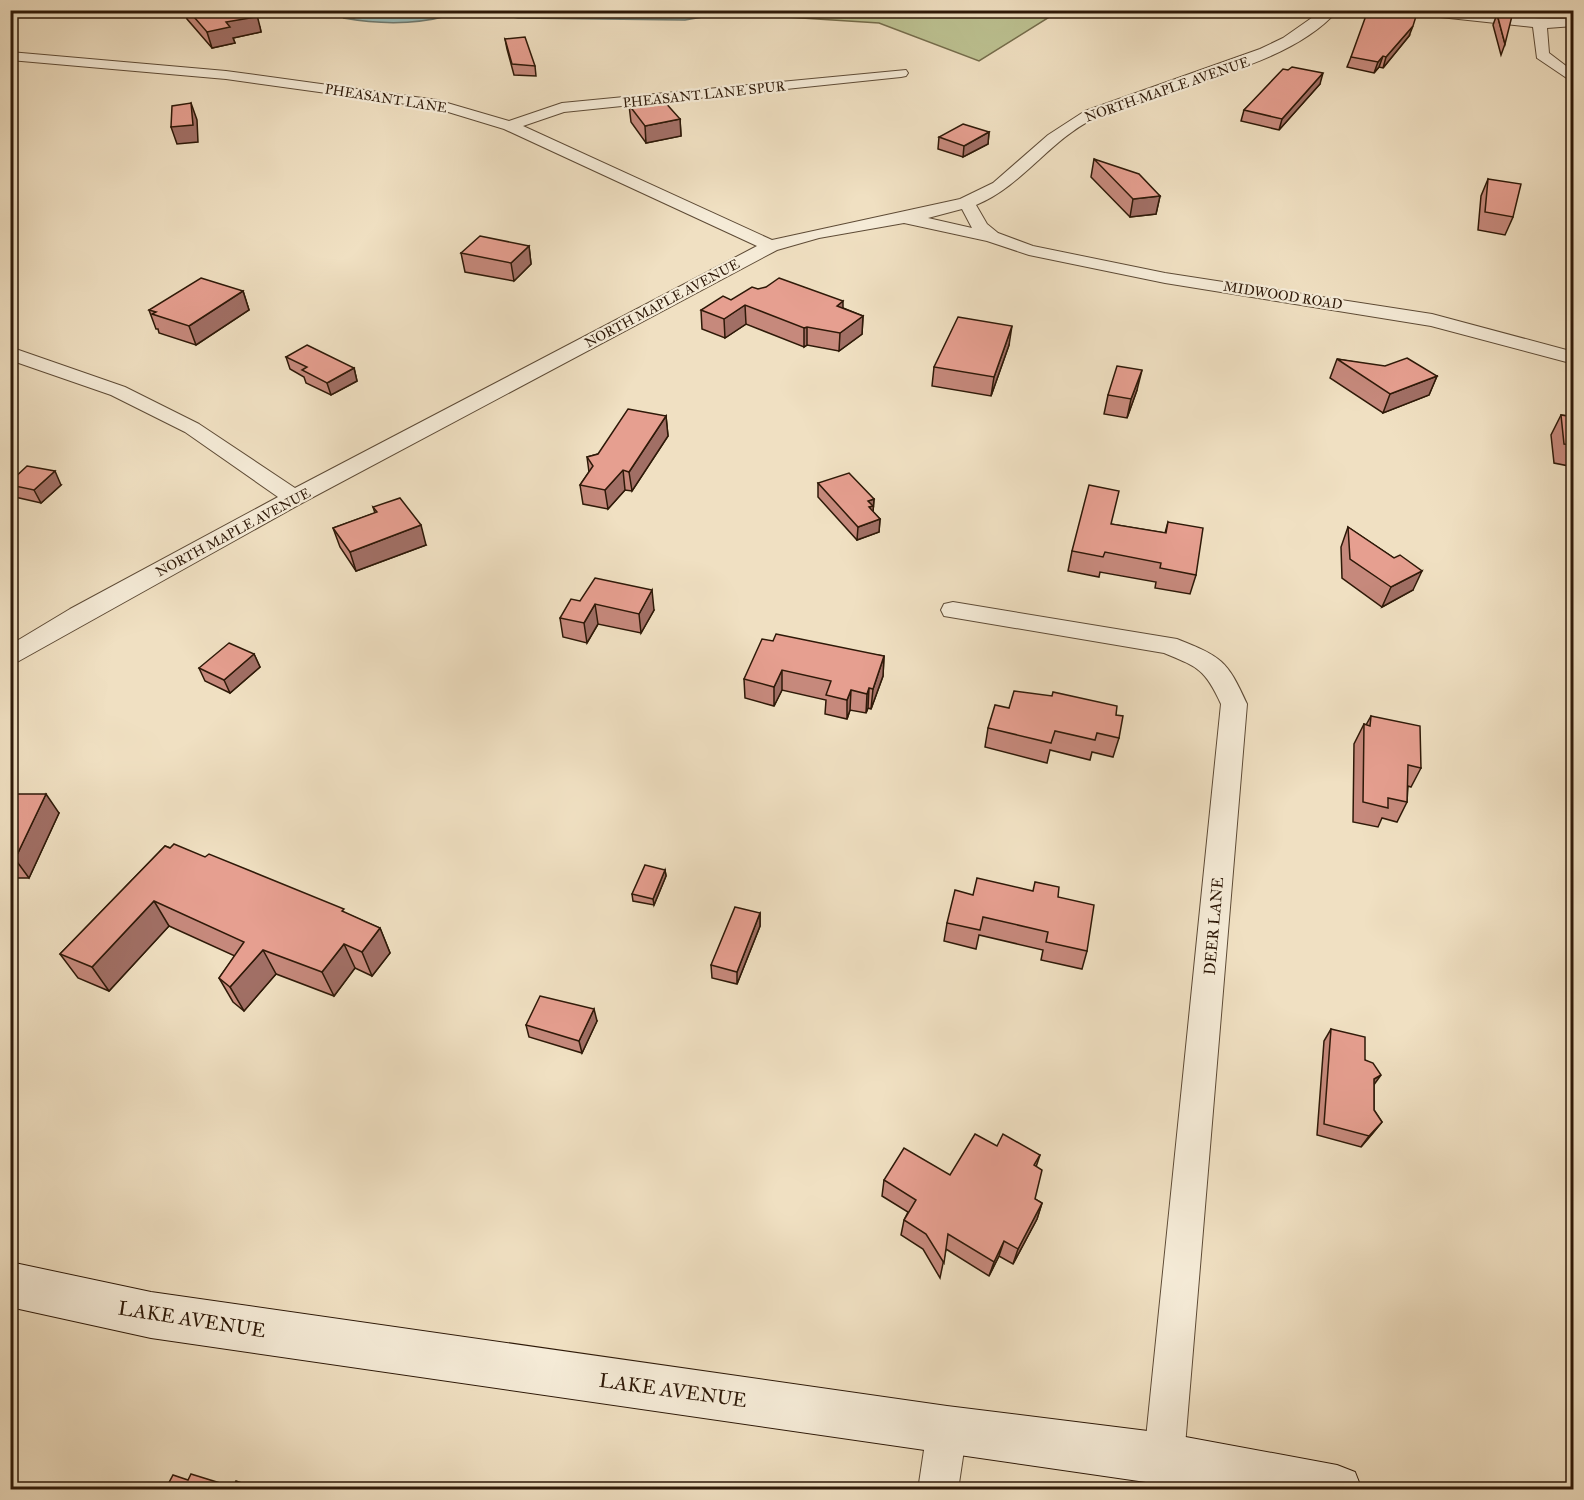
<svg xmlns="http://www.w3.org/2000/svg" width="1584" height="1500" font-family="'IM FELL Great Primer',serif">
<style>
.green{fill:#bcc191;stroke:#756d4c;stroke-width:1.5}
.water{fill:#9bbcb9;stroke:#6f7b72;stroke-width:1.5}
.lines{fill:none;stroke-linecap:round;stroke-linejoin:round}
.shore{stroke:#646a60;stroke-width:1.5}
.stream{fill:#6f7b72;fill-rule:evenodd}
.street-casing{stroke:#5e4b36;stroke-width:2}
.secondary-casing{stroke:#2e1908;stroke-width:2}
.street{fill:#f5ebd7;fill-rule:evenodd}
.secondary{fill:#f5ebd7;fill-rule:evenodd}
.wall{fill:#c6897c;stroke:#2e1908;stroke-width:1.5}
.shaded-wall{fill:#a16f65;stroke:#2e1908;stroke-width:1.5}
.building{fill:#e69f90;stroke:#2e1908;stroke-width:1.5}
.labels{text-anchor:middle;stroke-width:4.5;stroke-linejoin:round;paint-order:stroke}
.far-street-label{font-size:14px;fill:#2e1908;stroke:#f5ebd7}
.street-label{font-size:16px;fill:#2e1908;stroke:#f5ebd7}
.near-street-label{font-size:20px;fill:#2e1908;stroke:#f5ebd7}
</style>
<rect width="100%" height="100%" fill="#f0e0c2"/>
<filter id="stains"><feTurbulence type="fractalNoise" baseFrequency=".00333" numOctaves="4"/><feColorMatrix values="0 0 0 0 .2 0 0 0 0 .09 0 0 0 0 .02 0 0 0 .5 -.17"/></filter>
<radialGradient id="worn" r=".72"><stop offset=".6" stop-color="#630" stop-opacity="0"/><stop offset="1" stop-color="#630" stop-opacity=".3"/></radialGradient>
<polygon class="green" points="778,11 1059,11 979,61 879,23 786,17"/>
<g class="water">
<path d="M437 11H449L447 16C413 25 377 24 343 18Z"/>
<polygon points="496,11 738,11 685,20 518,18 500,15"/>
</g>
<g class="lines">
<polyline class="shore" points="512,10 685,14 706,10"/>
<polygon class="stream" points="312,10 354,17 356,18 354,19 299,10"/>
<defs>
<g id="street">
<path d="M1323 10H1338C1284 72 1165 83 1093 119 1049 141 1022 186 976 205L987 224 998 233 1033 246 1165 273 1432 314 1574 352V364L1431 326 1165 283 1029 255 987 241 904 223 819 238 777 250 302 503 10 666V645L70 609 278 497 185 432 111 395 10 360V347L125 387 199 424 295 488 757 246 504 129 435 108 226 79 10 60V52L226 71 437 100 509 121 562 103 906 70 908 73 906 76 901 77 564 112 523 126 772 240 960 199 993 183 1048 135 1085 111 1260 49 1283 38ZM962 209 972 228 928 218Z"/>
<path d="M1406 10C1462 10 1518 21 1574 18V26L1547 28 1549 53 1574 72V83L1537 58 1533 27 1412 14Z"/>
<path d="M953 602 1177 639C1222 657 1227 660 1247 704L1184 1458 1178 1472 1164 1478 1150 1472 1144 1458 1221 704C1205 669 1198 667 1164 653L944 616 941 610 944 604Z"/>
<polygon points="947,1410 961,1416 967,1430 958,1490 918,1490 927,1430 933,1416"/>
</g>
<polygon id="secondary" points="10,1262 151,1292 947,1406 1164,1433 1337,1465 1355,1472 1362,1490 1201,1490 151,1338 10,1307"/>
</defs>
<use href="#street" class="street-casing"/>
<use href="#secondary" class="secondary-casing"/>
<use href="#street" class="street"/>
<use href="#secondary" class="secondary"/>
</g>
<g class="wall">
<polygon points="184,10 247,10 260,27 261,32 233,38 235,43 212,48 187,19"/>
<polygon points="1489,10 1513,10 1512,15 1489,13"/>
<polygon points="1497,14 1505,44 1501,55 1493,25"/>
<polygon points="1409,36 1383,68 1379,67 1374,73 1347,67 1351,57"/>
<polygon points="505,39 535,66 536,76 514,75 507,49"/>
<polygon points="1288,70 1320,84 1279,130 1241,121 1244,110"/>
<polygon points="629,105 680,119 681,136 646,143 631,122"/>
<polygon points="989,132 988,144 963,157 938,149 939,137"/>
<polygon points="1094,159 1160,196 1156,214 1130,217 1091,177"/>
<polygon points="1488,179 1513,217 1505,235 1478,230 1481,196"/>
<polygon points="529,246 531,264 514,281 465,272 461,253"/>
<polygon points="758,289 843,308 863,316 862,334 839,351 807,345 804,347 746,324 725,338 702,329 701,310 731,300"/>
<polygon points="243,291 249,310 196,345 159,333 158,329 156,329 149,310"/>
<polygon points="1009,345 991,396 932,386 934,367"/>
<polygon points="286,357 354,368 357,381 331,395 306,383 304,377 290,369"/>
<polygon points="1337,359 1437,376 1429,395 1383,413 1330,378"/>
<polygon points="1137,390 1127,418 1104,414 1108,395"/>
<polygon points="1561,415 1574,417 1574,467 1554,463 1551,435"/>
<polygon points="666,416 668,436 632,491 625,490 608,509 583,504 580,485 589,472 587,457 598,454"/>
<polygon points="10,482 61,485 41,503 15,497 10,489"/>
<polygon points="818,483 874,499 873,512 880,519 879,532 857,540 818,497"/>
<polygon points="373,507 426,545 356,571 340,547 333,528 375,513"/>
<polygon points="1168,522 1196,575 1190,594 1155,588 1156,582 1100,572 1099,577 1068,571 1072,551 1111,524 1165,533"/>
<polygon points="1348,527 1394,558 1413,590 1382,607 1342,578 1341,547"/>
<polygon points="580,601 654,610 641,633 598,624 587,643 563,637 560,618"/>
<polygon points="773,641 884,656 883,676 871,709 868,708 866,713 850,710 847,719 825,714 826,700 782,690 774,706 745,698 744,679"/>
<polygon points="254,654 260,667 230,693 205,681 199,668"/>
<polygon points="1009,708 1116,715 1119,738 1113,757 1092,752 1090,760 1050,750 1047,763 985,747 988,728"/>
<polygon points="1371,716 1421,768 1411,787 1408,786 1407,802 1397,822 1382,818 1378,827 1353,822 1354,744 1364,724 1366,725"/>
<polygon points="10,794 59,813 29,878 10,878"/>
<polygon points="165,846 345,913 380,928 390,953 372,976 355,968 334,996 276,974 244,1011 233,1002 219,978 235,956 169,926 109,991 78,978 60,954"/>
<polygon points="665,870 666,876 654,905 633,901 632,894"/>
<polygon points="973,895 1058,897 1087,951 1082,969 1041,960 1043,950 979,935 976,949 944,941 947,923"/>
<polygon points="760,913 760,926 737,984 712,978 711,965"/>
<polygon points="597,1021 582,1053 529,1037 526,1025"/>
<polygon points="1331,1029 1365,1060 1374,1084 1374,1110 1382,1122 1361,1147 1317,1135 1324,1041"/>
<polygon points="997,1146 1040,1155 1036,1167 1035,1199 1042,1203 1037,1219 1013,1264 999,1256 989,1276 946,1249 940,1278 923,1249 901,1235 904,1220 908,1212 882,1196 884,1180 950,1175"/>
</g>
<g class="shaded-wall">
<polygon points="256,11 260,27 261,32 233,38 235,43 212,48 207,32 226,22"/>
<polygon points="1413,26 1409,36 1383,68 1386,57"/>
<polygon points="1383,56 1379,67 1374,73 1378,62"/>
<polygon points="1323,73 1320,84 1279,130 1282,119"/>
<polygon points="191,103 197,120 198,142 177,144 171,127"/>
<polygon points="680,119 681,136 646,143 645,126"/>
<polygon points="989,132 988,144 963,157 964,146"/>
<polygon points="1160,196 1156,214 1130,217 1133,199"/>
<polygon points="529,246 531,264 514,281 511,263"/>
<polygon points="243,291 249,310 196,345 189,326"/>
<polygon points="843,301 843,320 837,306"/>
<polygon points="745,305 746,324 725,338 724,319"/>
<polygon points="863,316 862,334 839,351 840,333"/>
<polygon points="1012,326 1009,345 991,396 994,377"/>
<polygon points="807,327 807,345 804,347 804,328"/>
<polygon points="354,368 357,381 331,395 327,383"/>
<polygon points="1142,370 1137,390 1127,418 1131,399"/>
<polygon points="1437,376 1429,395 1383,413 1390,394"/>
<polygon points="666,416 668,436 632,491 629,472"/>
<polygon points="623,470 625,490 608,509 605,490"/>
<polygon points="55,471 61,485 41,503 34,490"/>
<polygon points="874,499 873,512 872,519 868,501"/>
<polygon points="880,519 879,532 857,540 858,527"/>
<polygon points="421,525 426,545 356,571 350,552"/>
<polygon points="1422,571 1413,590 1382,607 1391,587"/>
<polygon points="652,590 654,610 641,633 639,614"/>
<polygon points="595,604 598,624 587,643 584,623"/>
<polygon points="254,654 260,667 230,693 224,680"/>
<polygon points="884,656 883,676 871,709 873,689"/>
<polygon points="782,670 782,690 774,706 774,687"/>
<polygon points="869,688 868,708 866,713 867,694"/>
<polygon points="851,690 850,710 847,719 847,700"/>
<polygon points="46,794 59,813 29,878 15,859"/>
<polygon points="665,870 666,876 654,905 653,899"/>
<polygon points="154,901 169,926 109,991 92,967"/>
<polygon points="760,913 760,926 737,984 737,972"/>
<polygon points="380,928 390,953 372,976 362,952"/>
<polygon points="344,944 355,968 334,996 322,972"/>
<polygon points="263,950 276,974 244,1011 230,987"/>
<polygon points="594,1009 597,1021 582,1053 579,1041"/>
<polygon points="1381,1075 1373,1086 1374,1079"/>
<polygon points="1382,1122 1373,1133 1361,1147 1369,1136"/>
<polygon points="1042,1203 1037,1219 1013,1264 1018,1249"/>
<polygon points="1004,1241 999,1256 989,1276 994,1262"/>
</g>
<g class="building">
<polygon points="188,10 247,10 256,11 256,17 226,22 230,27 207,32"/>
<polygon points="1368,10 1418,10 1413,26 1386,57 1383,56 1378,62 1351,57"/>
<polygon points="1497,14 1512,16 1505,44"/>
<polygon points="525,37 535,66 512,64 505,39"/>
<polygon points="1292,67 1323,73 1282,119 1244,110 1283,69 1288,70"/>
<polygon points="663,100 680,119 645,126 629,105"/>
<polygon points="191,103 193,125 171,127 172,106"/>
<polygon points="963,124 989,132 964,146 939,137"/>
<polygon points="1094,159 1139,174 1160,196 1133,199"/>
<polygon points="1488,179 1521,184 1513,217 1485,212"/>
<polygon points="480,236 529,246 511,263 461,253"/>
<polygon points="201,278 243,291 189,326 152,314 156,312 149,310"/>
<polygon points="779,278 843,301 837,306 863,316 840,333 807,327 804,328 745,305 724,319 701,310 723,296 731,300 752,287 758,289 766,287"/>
<polygon points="958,317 1012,326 994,377 934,367"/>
<polygon points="307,345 354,368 327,383 302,370 307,367 286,357"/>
<polygon points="1407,358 1437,376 1390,394 1337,359 1385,366"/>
<polygon points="1117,366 1142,370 1131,399 1108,395"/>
<polygon points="628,409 666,416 629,472 623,470 605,490 580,485 593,466 587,457 598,454"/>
<polygon points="1561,415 1574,417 1574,445 1564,444"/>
<polygon points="27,466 55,471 34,490 10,485 10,482"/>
<polygon points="849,473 874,499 868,501 873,506 869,507 880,519 858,527 818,483"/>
<polygon points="1089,485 1119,491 1111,524 1166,533 1168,522 1203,528 1196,575 1160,568 1161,563 1105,552 1103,557 1072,551"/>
<polygon points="400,498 421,525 350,552 333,528 377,512 373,507"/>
<polygon points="1348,527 1394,558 1400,555 1422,571 1391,587 1350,559"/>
<polygon points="595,578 652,590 639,614 595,604 584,623 560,618 571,599 580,601"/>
<polygon points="776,634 884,656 873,689 869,688 867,694 851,690 847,700 826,695 831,681 782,670 774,687 744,679 762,639 773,641"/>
<polygon points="229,643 254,654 224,680 199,668"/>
<polygon points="1014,691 1052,696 1053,692 1117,706 1116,715 1123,716 1119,738 1097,733 1095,740 1055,731 1051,743 988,728 995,705 1009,708"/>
<polygon points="1371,716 1420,726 1421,768 1408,765 1407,802 1388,798 1388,808 1363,802 1364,724 1370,726"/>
<polygon points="10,794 46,794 15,859 10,859"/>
<polygon points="174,844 205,857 209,854 344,909 342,911 380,928 362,952 344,944 322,972 263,950 230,987 219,978 244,942 154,901 92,967 60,954 165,846 170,848"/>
<polygon points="645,865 665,870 653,899 632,894"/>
<polygon points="977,878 1033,891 1035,882 1059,887 1058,897 1094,905 1087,951 1046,942 1048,932 983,917 980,930 947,923 955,890 973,895"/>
<polygon points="735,907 760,913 737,972 711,965"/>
<polygon points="540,996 594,1009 579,1041 526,1025"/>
<polygon points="1331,1029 1365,1037 1365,1060 1373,1063 1381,1075 1374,1079 1374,1110 1382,1122 1369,1136 1324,1124"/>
<polygon points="975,1134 997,1146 1003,1134 1040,1155 1034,1165 1042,1170 1035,1199 1042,1203 1018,1249 1004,1241 994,1262 948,1234 944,1263 926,1234 904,1220 916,1200 884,1180 904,1148 950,1175"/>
<polygon points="191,1474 233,1487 236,1481 261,1490 165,1490 173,1475 188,1480"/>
</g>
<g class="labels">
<g class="far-street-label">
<text transform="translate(1167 89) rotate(-19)" y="5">NORTH MAPLE AVENUE</text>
<text transform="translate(704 94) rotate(-6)" y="5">PHEASANT LANE SPUR</text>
<text transform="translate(386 98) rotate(9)" y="5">PHEASANT LANE</text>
<text transform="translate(1283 295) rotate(9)" y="5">MIDWOOD ROAD</text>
<text transform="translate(662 303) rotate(-28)" y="5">NORTH MAPLE AVENUE</text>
<text transform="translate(233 532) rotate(-28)" y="5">NORTH MAPLE AVENUE</text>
</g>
<g class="street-label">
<text transform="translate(1213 926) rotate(-85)" y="6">DEER LANE</text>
</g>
<g class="near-street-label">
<text transform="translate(192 1319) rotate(9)" y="7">LAKE AVENUE</text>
<text transform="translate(673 1390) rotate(8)" y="7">LAKE AVENUE</text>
</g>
</g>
<rect width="1584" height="1500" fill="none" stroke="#f0e0c2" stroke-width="36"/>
<rect x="12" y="12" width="1560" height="1476" fill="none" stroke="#2e1908" stroke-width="3"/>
<rect x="18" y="18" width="1548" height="1464" fill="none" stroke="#2e1908" stroke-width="1.5"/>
<rect width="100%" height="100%" filter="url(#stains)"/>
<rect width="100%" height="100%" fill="url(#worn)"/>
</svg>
